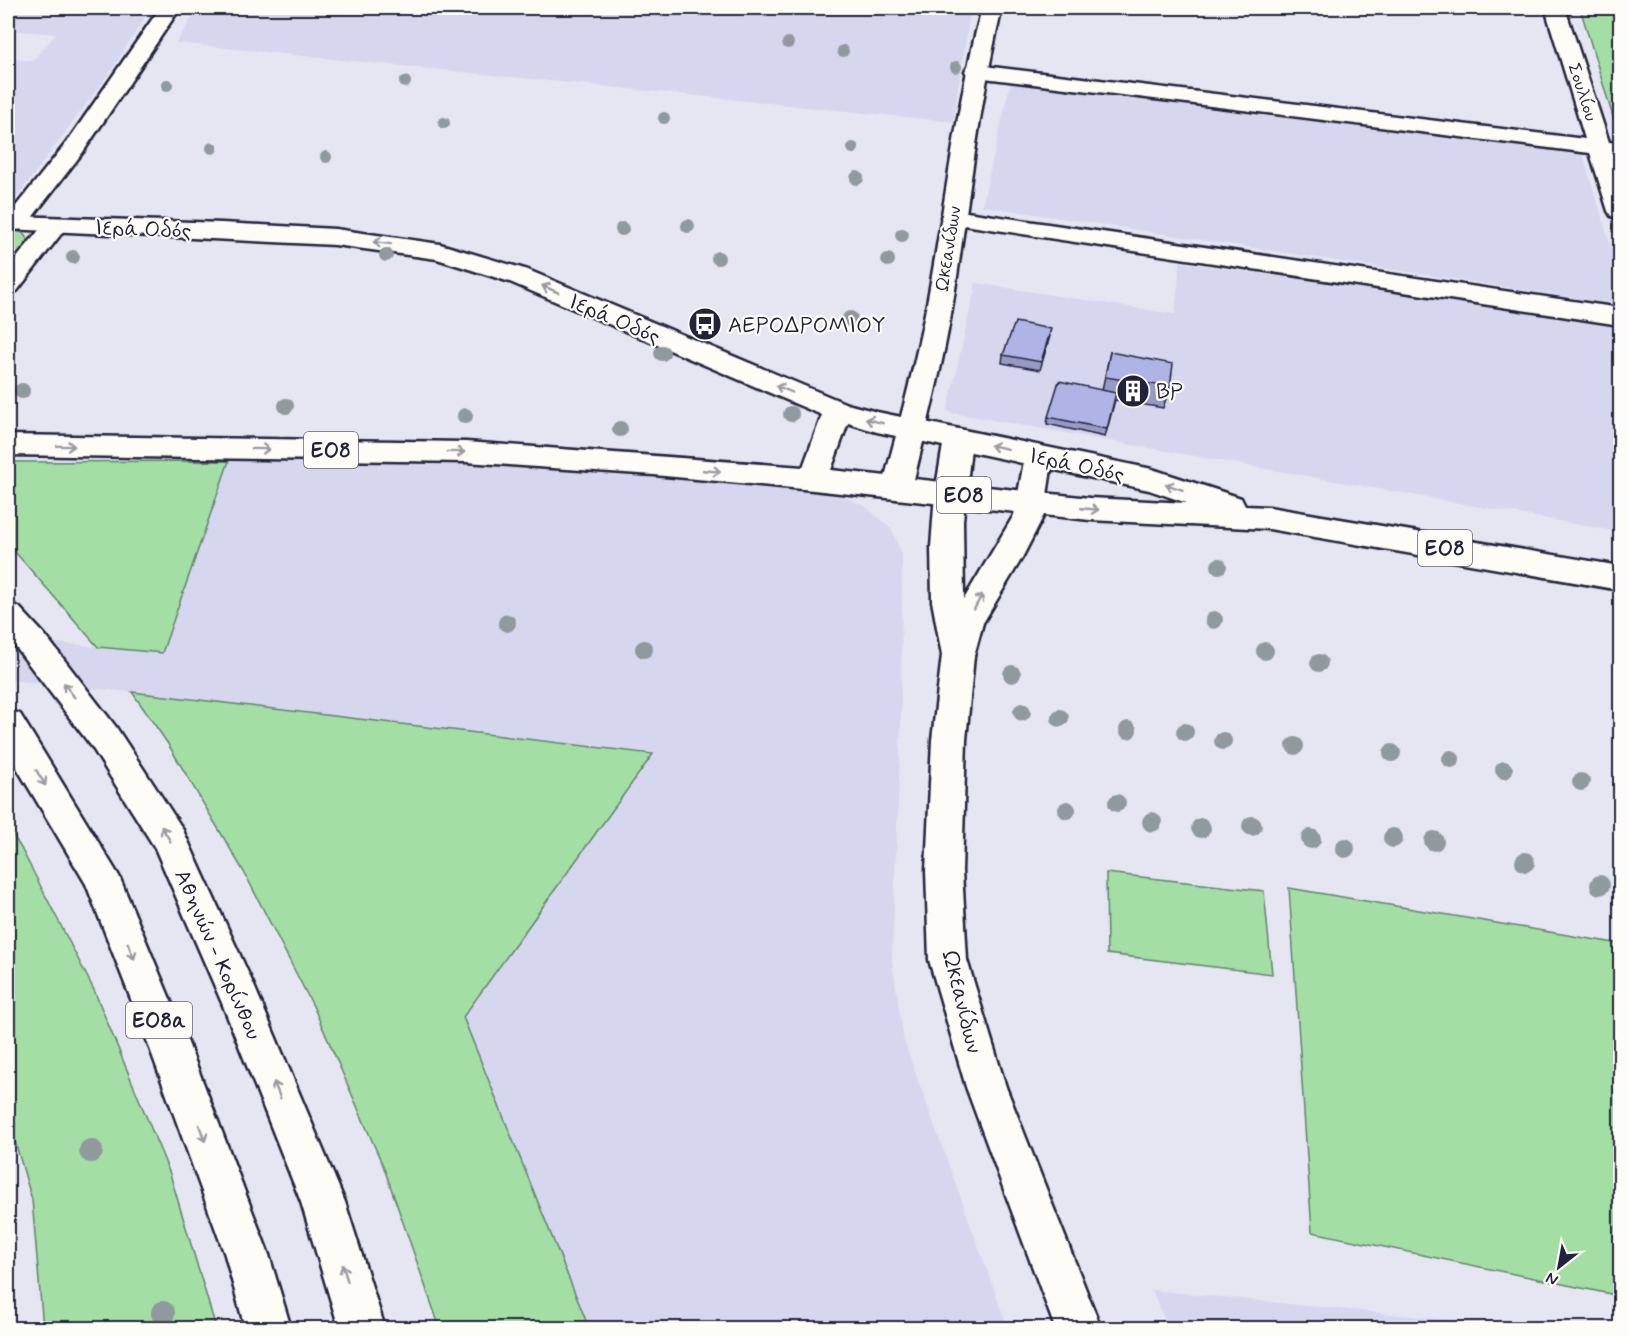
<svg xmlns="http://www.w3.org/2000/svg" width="1628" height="1336" font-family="Mynerve,sans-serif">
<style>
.built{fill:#d6d7ee}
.green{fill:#a3dea4;stroke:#628070;stroke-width:1.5}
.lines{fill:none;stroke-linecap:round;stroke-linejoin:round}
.minor-casing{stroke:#22223b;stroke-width:5}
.tertiary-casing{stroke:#22223b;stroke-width:5}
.secondary-casing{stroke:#22223b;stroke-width:5}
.primary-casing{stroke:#22223b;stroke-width:5}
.trunk-casing{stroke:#22223b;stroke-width:5}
.minor{fill:#fdfcf7;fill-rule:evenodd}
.tertiary{fill:#fdfcf7;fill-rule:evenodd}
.secondary{fill:#fdfcf7;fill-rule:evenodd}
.primary{fill:#fdfcf7;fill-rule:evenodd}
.trunk{fill:#fdfcf7;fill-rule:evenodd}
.tree{fill:#90999e}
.wall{fill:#979ac5;stroke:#22223b;stroke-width:1.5}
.building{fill:#b0b3e5;stroke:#22223b;stroke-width:1.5}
.oneway{stroke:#9a9aa2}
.labels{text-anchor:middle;stroke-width:4.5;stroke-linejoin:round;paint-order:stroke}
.far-street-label{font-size:18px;fill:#22223b;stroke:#fdfcf7}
.shield{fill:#fdfcf7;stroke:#646373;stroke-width:1.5}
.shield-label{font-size:21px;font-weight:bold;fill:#22223b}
.street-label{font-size:22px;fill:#22223b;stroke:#fdfcf7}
.poi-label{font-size:22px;fill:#22223b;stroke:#fdfcf7;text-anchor:start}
</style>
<rect width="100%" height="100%" fill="#e6e6f2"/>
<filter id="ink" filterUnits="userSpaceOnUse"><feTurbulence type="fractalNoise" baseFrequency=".0167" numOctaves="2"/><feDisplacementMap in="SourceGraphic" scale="12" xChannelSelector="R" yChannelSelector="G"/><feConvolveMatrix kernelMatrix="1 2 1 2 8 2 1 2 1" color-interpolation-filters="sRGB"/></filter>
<g filter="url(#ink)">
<g class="built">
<polygon points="8,8 151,8 111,71 17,197 8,196 8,58 32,61 56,34 8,30"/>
<polygon points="198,8 971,8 953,122 176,43"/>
<polygon points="1011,80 1582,152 1620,275 1620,305 982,206"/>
<polygon points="1180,262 1620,325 1620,532 947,412 976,283 1175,314"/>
<polygon points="467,460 829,490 865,506 892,529 902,556 901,727 892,960 904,1041 1008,1328 589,1328 463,1017 652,754 132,692 8,680 8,638 162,653 229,461"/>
<polygon points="1152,1290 1531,1328 1168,1328"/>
</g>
<g class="green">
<polygon points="1580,8 1620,8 1620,140"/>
<polygon points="8,229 23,233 29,242 25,253 8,272"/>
<polygon points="229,461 162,653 98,647 8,544 8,462"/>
<polygon points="132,692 653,754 463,1017 589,1328 440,1328 384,1168 314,1008 244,872 168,744"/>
<polygon points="8,827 21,848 94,990 170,1174 216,1328 43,1328 32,1200 8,1117"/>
<polygon points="1106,873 1264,891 1272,974 1107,954"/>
<polygon points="1289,888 1620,944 1620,1296 1312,1232"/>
</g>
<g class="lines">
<defs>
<g id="minor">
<polygon points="160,8 180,8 83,152 24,228 15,230 8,229 8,216 67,142"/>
<polygon points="1545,8 1565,8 1609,142 1620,143 1620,157 1614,156 1620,176 1620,218 1611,216 1608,211 1590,153 976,77 968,76 965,71 968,66 976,65 1585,139"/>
<polygon points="953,210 1620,308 1620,325 944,222 941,217 944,212"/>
<polygon points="56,218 65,220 68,225 17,291 8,293 8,269 47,220"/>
</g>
<path id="tertiary" d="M982 8H1002C979 103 969 200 954 296 944 361 927 424 912 488L907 496 897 499 887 496 882 488C899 425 916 362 928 298 946 201 956 104 982 8Z"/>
<polygon id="secondary" points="958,429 968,432 972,439 963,520 964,599 1014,515 1025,456 1029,449 1039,446 1049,449 1053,456 1044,515 1022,558 983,623 974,656 966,740 962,871 967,960 1006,1087 1101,1328 1055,1328 966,1087 929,960 926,871 932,740 942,655 932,601 931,547 935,493 944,439 948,432"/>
<path id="primary" d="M15 216 222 223 335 229 440 244 528 270 847 404 877 412 1152 469 1241 498 1245 506 1269 507 1620 566V590L1269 529 1090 520 813 490 654 475 466 462 8 455V435L466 442 803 467 822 415 510 282 437 259 335 245 8 229V217ZM848 423 877 432 1149 490 1187 503 1090 498 831 470Z"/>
<g id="trunk">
<polygon points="8,216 24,218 27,223 24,228 8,230"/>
<polygon points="8,603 19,607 45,635 116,727 182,828 255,988 345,1202 385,1328 339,1328 301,1202 222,1003 155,848 92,747 8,637"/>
<polygon points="8,710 20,714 119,876 185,1035 269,1255 291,1328 245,1328 225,1255 145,1035 86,884 8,753"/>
</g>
</defs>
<use href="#minor" class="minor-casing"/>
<use href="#tertiary" class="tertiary-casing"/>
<use href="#secondary" class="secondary-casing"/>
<use href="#primary" class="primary-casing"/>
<use href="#trunk" class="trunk-casing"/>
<use href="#minor" class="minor"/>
<use href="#tertiary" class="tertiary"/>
<use href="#secondary" class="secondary"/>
<use href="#primary" class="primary"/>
<use href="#trunk" class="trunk"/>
</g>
<g class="tree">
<circle cx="788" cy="43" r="6"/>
<circle cx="843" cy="51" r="6"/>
<circle cx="956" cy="67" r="6"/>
<circle cx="405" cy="82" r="6"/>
<circle cx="167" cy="85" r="6"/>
<circle cx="664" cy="118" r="6"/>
<circle cx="444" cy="123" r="6"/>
<circle cx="212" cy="148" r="6"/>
<circle cx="853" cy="148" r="6"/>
<circle cx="326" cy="157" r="6"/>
<circle cx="857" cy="178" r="7"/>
<circle cx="688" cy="226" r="7"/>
<circle cx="622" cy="229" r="7"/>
<circle cx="902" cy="235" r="7"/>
<circle cx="386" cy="255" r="7"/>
<circle cx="73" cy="257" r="7"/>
<circle cx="718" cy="258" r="7"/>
<circle cx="888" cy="260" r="7"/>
<circle cx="850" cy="319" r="8"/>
<circle cx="662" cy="353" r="8"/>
<circle cx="22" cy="391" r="8"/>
<circle cx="286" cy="406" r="8"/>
<circle cx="791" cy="414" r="8"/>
<circle cx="465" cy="416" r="8"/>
<circle cx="620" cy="429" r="8"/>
<circle cx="1219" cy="566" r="8"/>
<circle cx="1214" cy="620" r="9"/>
<circle cx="507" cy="623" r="9"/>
<circle cx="644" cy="649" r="9"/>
<circle cx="1265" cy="651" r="9"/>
<circle cx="1319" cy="663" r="9"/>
<circle cx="1012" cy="674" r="9"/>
<circle cx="1022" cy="712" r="9"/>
<circle cx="1060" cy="718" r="9"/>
<circle cx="1128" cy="730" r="9"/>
<circle cx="1185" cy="732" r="9"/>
<circle cx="1223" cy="741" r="9"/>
<circle cx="1295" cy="746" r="9"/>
<circle cx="1392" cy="753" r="9"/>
<circle cx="1451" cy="759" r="9"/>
<circle cx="1504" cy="770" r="9"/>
<circle cx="1581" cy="782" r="9"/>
<circle cx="1117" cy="803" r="9"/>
<circle cx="1067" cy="810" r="9"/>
<circle cx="1152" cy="822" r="10"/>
<circle cx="1252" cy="826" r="10"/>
<circle cx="1201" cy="828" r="10"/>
<circle cx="1393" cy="838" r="10"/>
<circle cx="1311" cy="839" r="10"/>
<circle cx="1434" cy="841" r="10"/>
<circle cx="1345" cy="848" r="10"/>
<circle cx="1525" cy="862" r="10"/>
<circle cx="1600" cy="885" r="10"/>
<circle cx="91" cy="1151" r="12"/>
<circle cx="163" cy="1313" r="12"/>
</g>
<g class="wall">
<polygon points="1050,336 1040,370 1002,363 1003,355"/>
<polygon points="1110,352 1170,387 1163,408 1115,400 1105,437 1047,424 1048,417 1102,390"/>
</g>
<g class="building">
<polygon points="1015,322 1051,329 1041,362 1003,355"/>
<polygon points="1110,352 1173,364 1170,387 1105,377"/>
<polygon points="1059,381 1116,393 1107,429 1048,417"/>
</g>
<defs><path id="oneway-shaft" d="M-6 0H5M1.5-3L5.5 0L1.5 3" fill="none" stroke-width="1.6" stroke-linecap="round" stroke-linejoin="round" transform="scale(1.5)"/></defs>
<g class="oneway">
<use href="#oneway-shaft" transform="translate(382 243) rotate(-173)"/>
<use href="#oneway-shaft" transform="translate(550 289) rotate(-156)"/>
<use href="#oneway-shaft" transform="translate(784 389) rotate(-157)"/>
<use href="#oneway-shaft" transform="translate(874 421) rotate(-166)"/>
<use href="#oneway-shaft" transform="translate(66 446) rotate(1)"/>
<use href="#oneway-shaft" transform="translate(999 447) rotate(-168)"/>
<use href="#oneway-shaft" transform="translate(261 449) rotate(1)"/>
<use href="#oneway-shaft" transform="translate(456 452) rotate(1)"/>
<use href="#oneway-shaft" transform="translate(712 471) rotate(5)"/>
<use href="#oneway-shaft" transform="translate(1174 487) rotate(-162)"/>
<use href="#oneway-shaft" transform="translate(1090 509) rotate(5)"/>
<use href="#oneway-shaft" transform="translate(978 602) rotate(-62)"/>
<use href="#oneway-shaft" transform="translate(69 690) rotate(-127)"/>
<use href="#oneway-shaft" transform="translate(41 778) rotate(59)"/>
<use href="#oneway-shaft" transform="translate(166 834) rotate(-121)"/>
<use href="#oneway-shaft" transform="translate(131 951) rotate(68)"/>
<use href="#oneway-shaft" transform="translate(277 1090) rotate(-112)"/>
<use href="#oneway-shaft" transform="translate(202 1133) rotate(70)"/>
<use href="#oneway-shaft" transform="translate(345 1273) rotate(-107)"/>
</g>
</g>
<defs>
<symbol id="bus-disc" viewBox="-11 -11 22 22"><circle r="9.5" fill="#22223b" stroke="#fdfcf7"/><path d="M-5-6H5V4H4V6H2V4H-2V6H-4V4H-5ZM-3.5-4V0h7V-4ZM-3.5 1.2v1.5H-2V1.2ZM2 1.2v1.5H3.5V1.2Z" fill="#fff"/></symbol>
<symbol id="building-disc" viewBox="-11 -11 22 22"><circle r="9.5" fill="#22223b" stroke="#fdfcf7"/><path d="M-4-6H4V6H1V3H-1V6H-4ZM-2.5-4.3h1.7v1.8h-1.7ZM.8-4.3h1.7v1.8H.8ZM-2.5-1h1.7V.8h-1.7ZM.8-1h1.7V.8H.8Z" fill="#fff"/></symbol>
</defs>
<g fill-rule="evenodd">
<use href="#bus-disc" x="686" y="305" width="38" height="38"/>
<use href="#building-disc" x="1114" y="372" width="38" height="38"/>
</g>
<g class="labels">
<g class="far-street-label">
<text transform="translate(1583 92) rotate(72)" y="6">Σουλίου</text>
<text transform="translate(948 249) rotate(-81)" y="6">Ωκεανίδων</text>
</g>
<g class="shield">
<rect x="304" y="432" width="54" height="36" rx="4.5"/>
<rect x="937" y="477" width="54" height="36" rx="4.5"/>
<rect x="1418" y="530" width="54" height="36" rx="4.5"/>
<rect x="126" y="1002" width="66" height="36" rx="4.5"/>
</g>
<g class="shield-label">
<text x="331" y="457">ΕΟ8</text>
<text x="964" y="502">ΕΟ8</text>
<text x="1445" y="555">ΕΟ8</text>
<text x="159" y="1027">ΕΟ8α</text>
</g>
<g class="street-label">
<text transform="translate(143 228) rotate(2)" y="8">Ιερά Οδός</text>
<text transform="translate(615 318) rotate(23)" y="8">Ιερά Οδός</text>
<text transform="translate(1077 464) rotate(12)" y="8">Ιερά Οδός</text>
<text transform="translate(219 954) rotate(66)" y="8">Αθηνών - Κορίνθου</text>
<text transform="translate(963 1001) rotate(76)" y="8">Ωκεανίδων</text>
</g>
<g class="poi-label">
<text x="728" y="332">ΑΕΡΟΔΡΟΜΙΟΥ</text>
<text x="1156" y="399">BP</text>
</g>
</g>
<rect width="1628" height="1336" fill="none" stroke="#fdfcf7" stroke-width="30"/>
<rect x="15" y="15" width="1598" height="1306" fill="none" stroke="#22223b" stroke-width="2" filter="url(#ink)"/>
<g transform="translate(1559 1267) rotate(211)" stroke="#fdfcf7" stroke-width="4.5" paint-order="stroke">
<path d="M0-4.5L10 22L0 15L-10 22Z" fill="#22223b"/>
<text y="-9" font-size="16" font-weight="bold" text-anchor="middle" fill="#22223b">N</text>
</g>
</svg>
